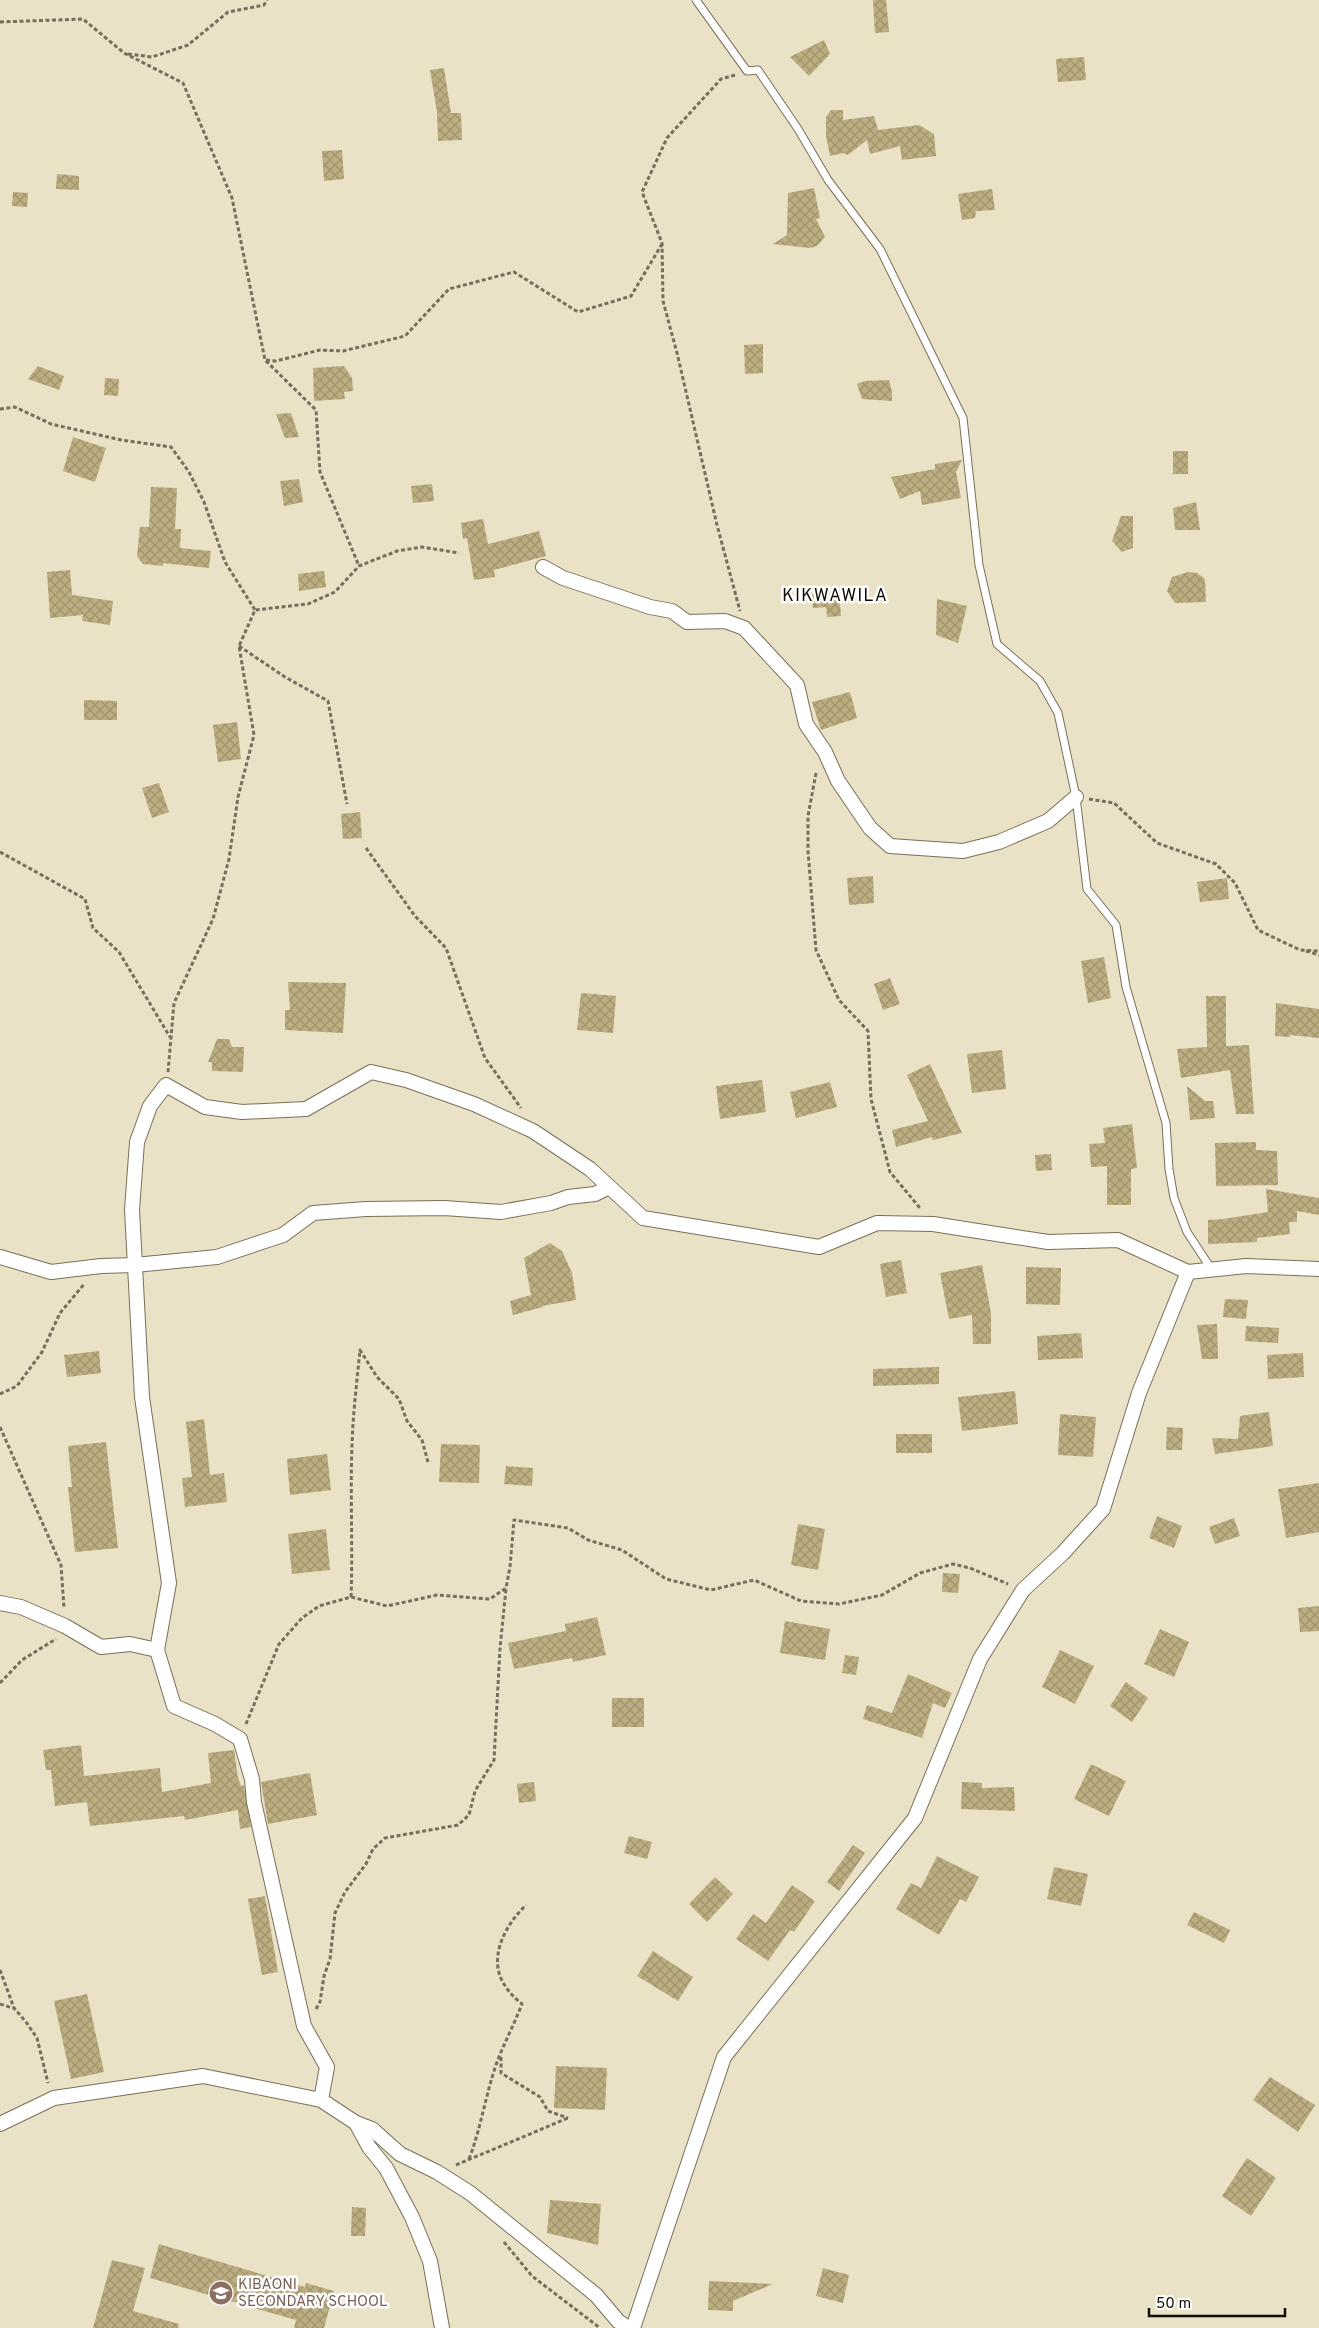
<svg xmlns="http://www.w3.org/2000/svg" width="1319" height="2328" font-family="Overpass,sans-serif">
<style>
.building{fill:url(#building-cross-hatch)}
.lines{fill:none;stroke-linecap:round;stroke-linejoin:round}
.lane-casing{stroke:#777058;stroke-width:9}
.street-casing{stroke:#777058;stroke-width:16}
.path{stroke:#746f5e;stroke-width:3;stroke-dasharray:4 2.5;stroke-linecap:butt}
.lane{stroke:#fff;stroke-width:7}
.street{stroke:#fff;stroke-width:14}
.labels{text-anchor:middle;stroke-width:5;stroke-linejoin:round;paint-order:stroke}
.education-label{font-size:15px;fill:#785e54;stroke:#fff;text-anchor:start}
.quarter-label{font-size:18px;letter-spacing:1px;fill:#0f0c04;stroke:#fff}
</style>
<defs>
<pattern id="building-cross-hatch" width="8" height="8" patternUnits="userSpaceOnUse" patternTransform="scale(1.25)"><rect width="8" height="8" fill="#bcae80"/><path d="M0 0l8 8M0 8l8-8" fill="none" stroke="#a0946d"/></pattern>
</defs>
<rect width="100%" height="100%" fill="#eae2c7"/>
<g class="building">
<polygon points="873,0 886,0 889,32 875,33"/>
<polygon points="824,40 830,54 809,76 790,57"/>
<polygon points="1084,57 1086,80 1058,82 1056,59"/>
<polygon points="444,68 451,113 461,113 462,140 438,141 437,112 430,70"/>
<polygon points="831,110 843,110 843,120 874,116 878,130 919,125 934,134 936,156 902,160 900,146 870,154 867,140 848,155 843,153 830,156 826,136 826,117"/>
<polygon points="342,150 344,179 324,181 322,151"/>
<polygon points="57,174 79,176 79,190 56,189"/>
<polygon points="814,188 820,218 816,219 825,237 817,246 810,248 773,244 787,235 788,193"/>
<polygon points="992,189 995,210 976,211 975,218 962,220 958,194"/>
<polygon points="13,192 28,193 27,207 12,206"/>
<polygon points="763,344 763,373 745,374 744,345"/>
<polygon points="38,366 64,376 59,390 28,379"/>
<polygon points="344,366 352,378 353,391 344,392 345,399 314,401 313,368"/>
<polygon points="105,378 119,379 118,396 104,395"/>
<polygon points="889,380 892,392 892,401 862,399 857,384 864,381"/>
<polygon points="291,413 299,437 285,438 276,414"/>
<polygon points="73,437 106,448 95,482 63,471"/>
<rect x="1173" y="451" width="15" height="23"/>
<polygon points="962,460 956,472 961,498 922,505 920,491 900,499 891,477 935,469 935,464"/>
<polygon points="299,479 303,502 284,506 280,481"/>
<polygon points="432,484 434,501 413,503 411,486"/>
<polygon points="151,487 177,488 175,529 181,529 180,548 211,551 209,568 163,563 163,566 143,564 137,556 140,527 149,527"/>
<polygon points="1196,502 1200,530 1175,530 1173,508"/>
<polygon points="1121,516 1133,516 1133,548 1122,552 1112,541"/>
<polygon points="483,519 488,544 539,531 546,556 494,570 495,577 474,580 467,538 463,539 461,523"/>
<polygon points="70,570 72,595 113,601 110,625 82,621 83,615 50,618 47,572"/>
<polygon points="324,571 326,587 299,591 298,574"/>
<polygon points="1188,572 1197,573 1205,579 1206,602 1175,603 1167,591 1172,577"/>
<polygon points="839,592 841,616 827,617 826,607 813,608 812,594"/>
<polygon points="937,599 967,606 958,643 936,635"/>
<polygon points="850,692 857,718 821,730 812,702"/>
<polygon points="84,700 117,701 117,720 84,720"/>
<polygon points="237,722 241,759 218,762 213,725"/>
<polygon points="159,783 169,812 152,818 142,788"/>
<polygon points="360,812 362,838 343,839 341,814"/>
<polygon points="873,876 874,903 849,905 847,878"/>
<polygon points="1227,878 1229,899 1200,902 1197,882"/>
<polygon points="1104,957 1111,998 1088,1003 1081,961"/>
<polygon points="890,978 900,1004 883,1010 874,984"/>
<polygon points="288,982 346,983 343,1033 285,1030 285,1010 290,1010"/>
<polygon points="581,993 616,996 613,1033 577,1030"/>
<polygon points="1206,996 1226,996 1226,1046 1249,1045 1254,1114 1236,1114 1230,1070 1181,1078 1177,1049 1207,1047"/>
<polygon points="1276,1003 1319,1009 1319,1038 1290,1035 1290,1037 1275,1036"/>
<polygon points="217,1039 229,1039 232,1047 244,1047 243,1072 212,1071 212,1062 208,1062"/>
<polygon points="1002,1050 1006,1089 972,1093 967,1054"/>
<polygon points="930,1064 962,1133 933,1140 932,1137 896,1147 892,1130 928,1121 907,1075"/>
<polygon points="762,1080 766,1112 720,1119 716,1086"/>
<polygon points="830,1082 837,1107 796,1118 790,1092"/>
<polygon points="1187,1086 1205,1101 1213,1101 1215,1118 1190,1120"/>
<polygon points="1132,1124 1137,1168 1131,1169 1131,1205 1107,1205 1107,1166 1091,1167 1089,1144 1105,1143 1103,1128"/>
<polygon points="1256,1142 1256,1150 1277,1151 1278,1185 1216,1186 1215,1143"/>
<polygon points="1051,1154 1052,1170 1036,1171 1035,1155"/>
<polygon points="1266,1189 1319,1198 1319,1215 1297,1211 1297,1222 1289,1222 1290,1234 1257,1238 1257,1242 1208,1244 1208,1220 1223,1219 1268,1212"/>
<polygon points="550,1243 562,1251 572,1273 576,1300 542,1306 543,1307 513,1315 510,1301 531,1295 524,1258"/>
<polygon points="901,1260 907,1293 886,1297 880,1264"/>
<polygon points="982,1265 991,1313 991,1344 973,1344 972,1315 949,1319 940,1273"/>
<polygon points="1026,1267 1061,1268 1060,1305 1026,1304"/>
<polygon points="1225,1299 1248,1300 1246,1319 1223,1317"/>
<polygon points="1217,1324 1218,1359 1202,1359 1197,1325"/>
<polygon points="1246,1326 1279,1328 1278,1343 1245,1341"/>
<polygon points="1081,1333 1083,1358 1038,1360 1037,1336"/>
<polygon points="99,1351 101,1373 67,1377 64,1355"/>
<polygon points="1303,1353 1304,1377 1268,1379 1267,1355"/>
<polygon points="939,1367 939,1384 873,1386 873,1369"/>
<polygon points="1015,1391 1018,1424 962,1431 958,1397"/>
<polygon points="1269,1412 1273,1446 1215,1454 1212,1438 1238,1439 1240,1416"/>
<polygon points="1060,1414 1096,1417 1093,1457 1058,1455"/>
<polygon points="204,1419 210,1475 224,1473 227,1502 185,1507 182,1478 192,1477 186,1422"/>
<polygon points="1167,1427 1183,1428 1182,1450 1166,1450"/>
<rect x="896" y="1434" width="36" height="19"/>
<polygon points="106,1442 118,1548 75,1552 68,1487 72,1487 68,1446"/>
<polygon points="441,1444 480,1445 479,1483 439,1482"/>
<polygon points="327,1454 331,1490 290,1495 287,1459"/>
<polygon points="506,1466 533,1468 532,1486 504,1484"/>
<polygon points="1319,1483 1319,1532 1286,1538 1278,1489"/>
<polygon points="1157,1516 1182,1526 1174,1548 1149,1538"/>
<polygon points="1234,1518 1240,1536 1215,1544 1209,1527"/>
<polygon points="798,1524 825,1529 818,1570 791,1565"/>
<polygon points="326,1529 330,1570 292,1574 288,1534"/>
<polygon points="943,1573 960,1574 958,1593 942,1592"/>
<polygon points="1319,1606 1319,1631 1300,1632 1298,1608"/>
<polygon points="597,1617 606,1655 573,1662 572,1658 514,1669 508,1643 566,1631 565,1624"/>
<polygon points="785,1621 830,1629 825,1660 780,1653"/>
<polygon points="1160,1629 1189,1642 1174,1677 1144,1664"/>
<polygon points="1060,1650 1094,1666 1075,1704 1042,1687"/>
<polygon points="845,1655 859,1657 856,1675 842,1673"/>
<polygon points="908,1674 952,1693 945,1708 933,1703 922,1738 863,1719 867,1705 892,1713"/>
<polygon points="1126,1682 1148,1698 1132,1722 1110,1706"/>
<rect x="612" y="1698" width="32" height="29"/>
<polygon points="81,1745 84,1776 160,1768 162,1792 211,1783 208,1753 234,1750 238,1778 241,1786 244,1785 251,1827 240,1829 238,1810 185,1820 184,1816 90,1826 87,1802 55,1806 51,1770 46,1770 43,1750"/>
<polygon points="1091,1764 1126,1781 1109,1816 1074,1799"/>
<polygon points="310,1773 317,1815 268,1824 261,1782"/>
<polygon points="534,1782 536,1801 519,1803 517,1784"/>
<polygon points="962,1782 982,1783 982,1788 1014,1787 1015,1811 961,1809"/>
<polygon points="629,1836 652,1842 647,1859 624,1853"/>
<polygon points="853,1845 865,1853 839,1891 827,1882"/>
<polygon points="937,1856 979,1877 966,1902 960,1899 939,1935 896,1909 911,1883 921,1888"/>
<polygon points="1054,1867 1088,1874 1081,1906 1047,1899"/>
<polygon points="715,1877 733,1894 707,1922 689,1904"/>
<polygon points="792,1885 815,1901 794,1932 790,1930 768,1961 736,1939 753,1914 766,1923"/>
<polygon points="265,1896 278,1972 262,1975 248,1899"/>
<polygon points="1194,1912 1230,1930 1224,1943 1187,1925"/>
<polygon points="653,1951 693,1977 678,2001 637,1976"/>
<polygon points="87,1994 104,2072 71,2079 54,2001"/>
<polygon points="556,2066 607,2068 605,2110 554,2108"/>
<polygon points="1270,2077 1315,2105 1298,2132 1253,2100"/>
<polygon points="1247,2158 1276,2178 1251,2216 1222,2196"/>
<polygon points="550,2200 601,2204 598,2245 547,2233"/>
<polygon points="352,2207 366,2208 365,2236 351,2236"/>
<polygon points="159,2244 305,2287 306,2283 334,2291 324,2328 294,2328 296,2320 150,2278"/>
<polygon points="112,2260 145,2268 133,2311 179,2324 178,2328 93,2328"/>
<polygon points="823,2268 849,2275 843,2303 816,2296"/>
<polygon points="709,2281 773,2284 733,2301 733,2311 708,2310"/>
</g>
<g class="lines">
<defs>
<polyline id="lane" points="696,0 747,71 758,70 798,129 828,180 880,249 963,418 979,565 997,644 1040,681 1058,713 1076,797 1087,889 1116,925 1126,987 1166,1123 1169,1169 1174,1198 1187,1232 1212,1270"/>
<g id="street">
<polyline points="543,567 563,578 650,607 672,611 687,622 725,621 744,628 797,685 806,724 825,752 838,781 870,828 890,846 963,851 999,842 1048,821 1076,797"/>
<polyline points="0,1257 51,1272 101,1266 135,1265 217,1257 283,1235 313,1213 366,1209 444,1208 501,1212 551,1203 568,1197 595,1194 609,1187"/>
<polyline points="0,1603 21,1607 65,1626 101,1647 130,1644 157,1650 174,1706 215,1724 240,1739 252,1779 254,1802 304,2026 327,2067 321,2100 356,2123 372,2129 400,2154 437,2172 470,2193 596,2295 618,2321 628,2328"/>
<polyline points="157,1650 169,1583 142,1397 132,1210 137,1142 150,1106 166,1085 205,1107 242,1112 306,1109 371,1072 406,1080 474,1104 533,1131 590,1169 643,1218 819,1247 877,1223 933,1224 1048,1242 1118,1240 1188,1272"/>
<polyline points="356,2123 369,2147 386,2168 412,2217 430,2261 442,2328"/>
<polyline points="0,2124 54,2098 203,2076 321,2100"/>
<polyline points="633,2328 724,2057 915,1818 980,1659 1023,1590 1063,1553 1103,1509 1139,1393 1188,1272 1246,1266 1319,1269"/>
</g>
</defs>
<use href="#lane" class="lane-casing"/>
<use href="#street" class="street-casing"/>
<g class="path">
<polyline points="0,22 83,19 124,53 183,83 232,198 265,360 316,410 320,472 359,566"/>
<polyline points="128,54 152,57 188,45 228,12 264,5 267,0"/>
<polyline points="735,75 721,79 667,138 642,192 662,243 663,301 677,353 717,525 740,611"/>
<polyline points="266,360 276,361 320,350 343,351 405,336 449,289 514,272 578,312 631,296 662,244"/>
<polyline points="0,409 15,407 51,424 121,440 171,447 189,472 204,502 225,562 255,610"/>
<polyline points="239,646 285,677 328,701 347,804"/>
<polyline points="816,773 808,816 808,851 816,950 839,1000 868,1031 871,1099 890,1172 920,1208"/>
<polyline points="1089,799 1114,803 1157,843 1216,864 1235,883 1258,930 1300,950 1319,951"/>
<polyline points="366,848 415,916 446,948 485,1058 521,1108"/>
<polyline points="0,852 85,899 93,928 119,952 170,1037"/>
<polyline points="1306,951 1319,955"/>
<polyline points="168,1072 174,1003 213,919 229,859 238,797 254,735 239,646 255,610 308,604 335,592 359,566 397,551 422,547 459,553"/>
<polyline points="0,1394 17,1386 42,1352 60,1313 85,1283"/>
<polyline points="0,1427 61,1565 64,1608"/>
<path d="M351 1597C353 1547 350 1496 352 1445 353 1413 357 1381 360 1350L377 1377 399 1399 407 1421 422 1440 428 1462"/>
<polyline points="0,1683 22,1660 56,1639"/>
<polyline points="246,1724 279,1644 302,1618 319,1606 351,1597 387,1606 437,1595 490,1599 506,1588 510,1567 514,1520 568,1528 588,1540 622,1550 666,1579 711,1590 754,1580 801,1601 839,1604 882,1595 920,1573 953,1564 970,1568 1008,1584"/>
<polyline points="0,1970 14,2008 26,2022 37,2038 48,2083"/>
<polyline points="0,2004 13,2008"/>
<polyline points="316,2009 320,2002 324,1976 330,1959 335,1913 345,1892 366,1864 373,1849 385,1838 458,1825 469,1815 475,1791 494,1760 500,1648 506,1589"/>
<polyline points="501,2057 501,2073 540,2097 548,2111 568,2118"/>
<path d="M469 2159C481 2128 485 2097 496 2065 503 2045 514 2025 522 2004 516 1999 510 1994 506 1987 486 1960 505 1925 526 1905"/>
<polyline points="456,2165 568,2118"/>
<polyline points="504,2242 532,2276 600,2328"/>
</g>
<use href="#lane" class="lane"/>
<use href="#street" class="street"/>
</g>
<defs>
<symbol id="school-disc" viewBox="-11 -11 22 22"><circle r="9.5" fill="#8d6e63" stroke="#fff"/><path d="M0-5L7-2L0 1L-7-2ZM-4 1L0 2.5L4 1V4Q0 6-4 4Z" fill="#fff"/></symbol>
</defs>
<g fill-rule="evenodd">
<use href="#school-disc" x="207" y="2279" width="28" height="28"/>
</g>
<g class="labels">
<g class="education-label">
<text x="238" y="2289">KIBAONI<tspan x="238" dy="17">SECONDARY SCHOOL</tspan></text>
</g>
<g class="quarter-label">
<text x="835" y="601">KIKWAWILA</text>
</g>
</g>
<path d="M1149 2308v8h136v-8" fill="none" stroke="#0f0c04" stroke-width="2.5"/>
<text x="1156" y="2308" font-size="15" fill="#0f0c04" stroke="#ffffff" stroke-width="4" paint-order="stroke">50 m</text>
</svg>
